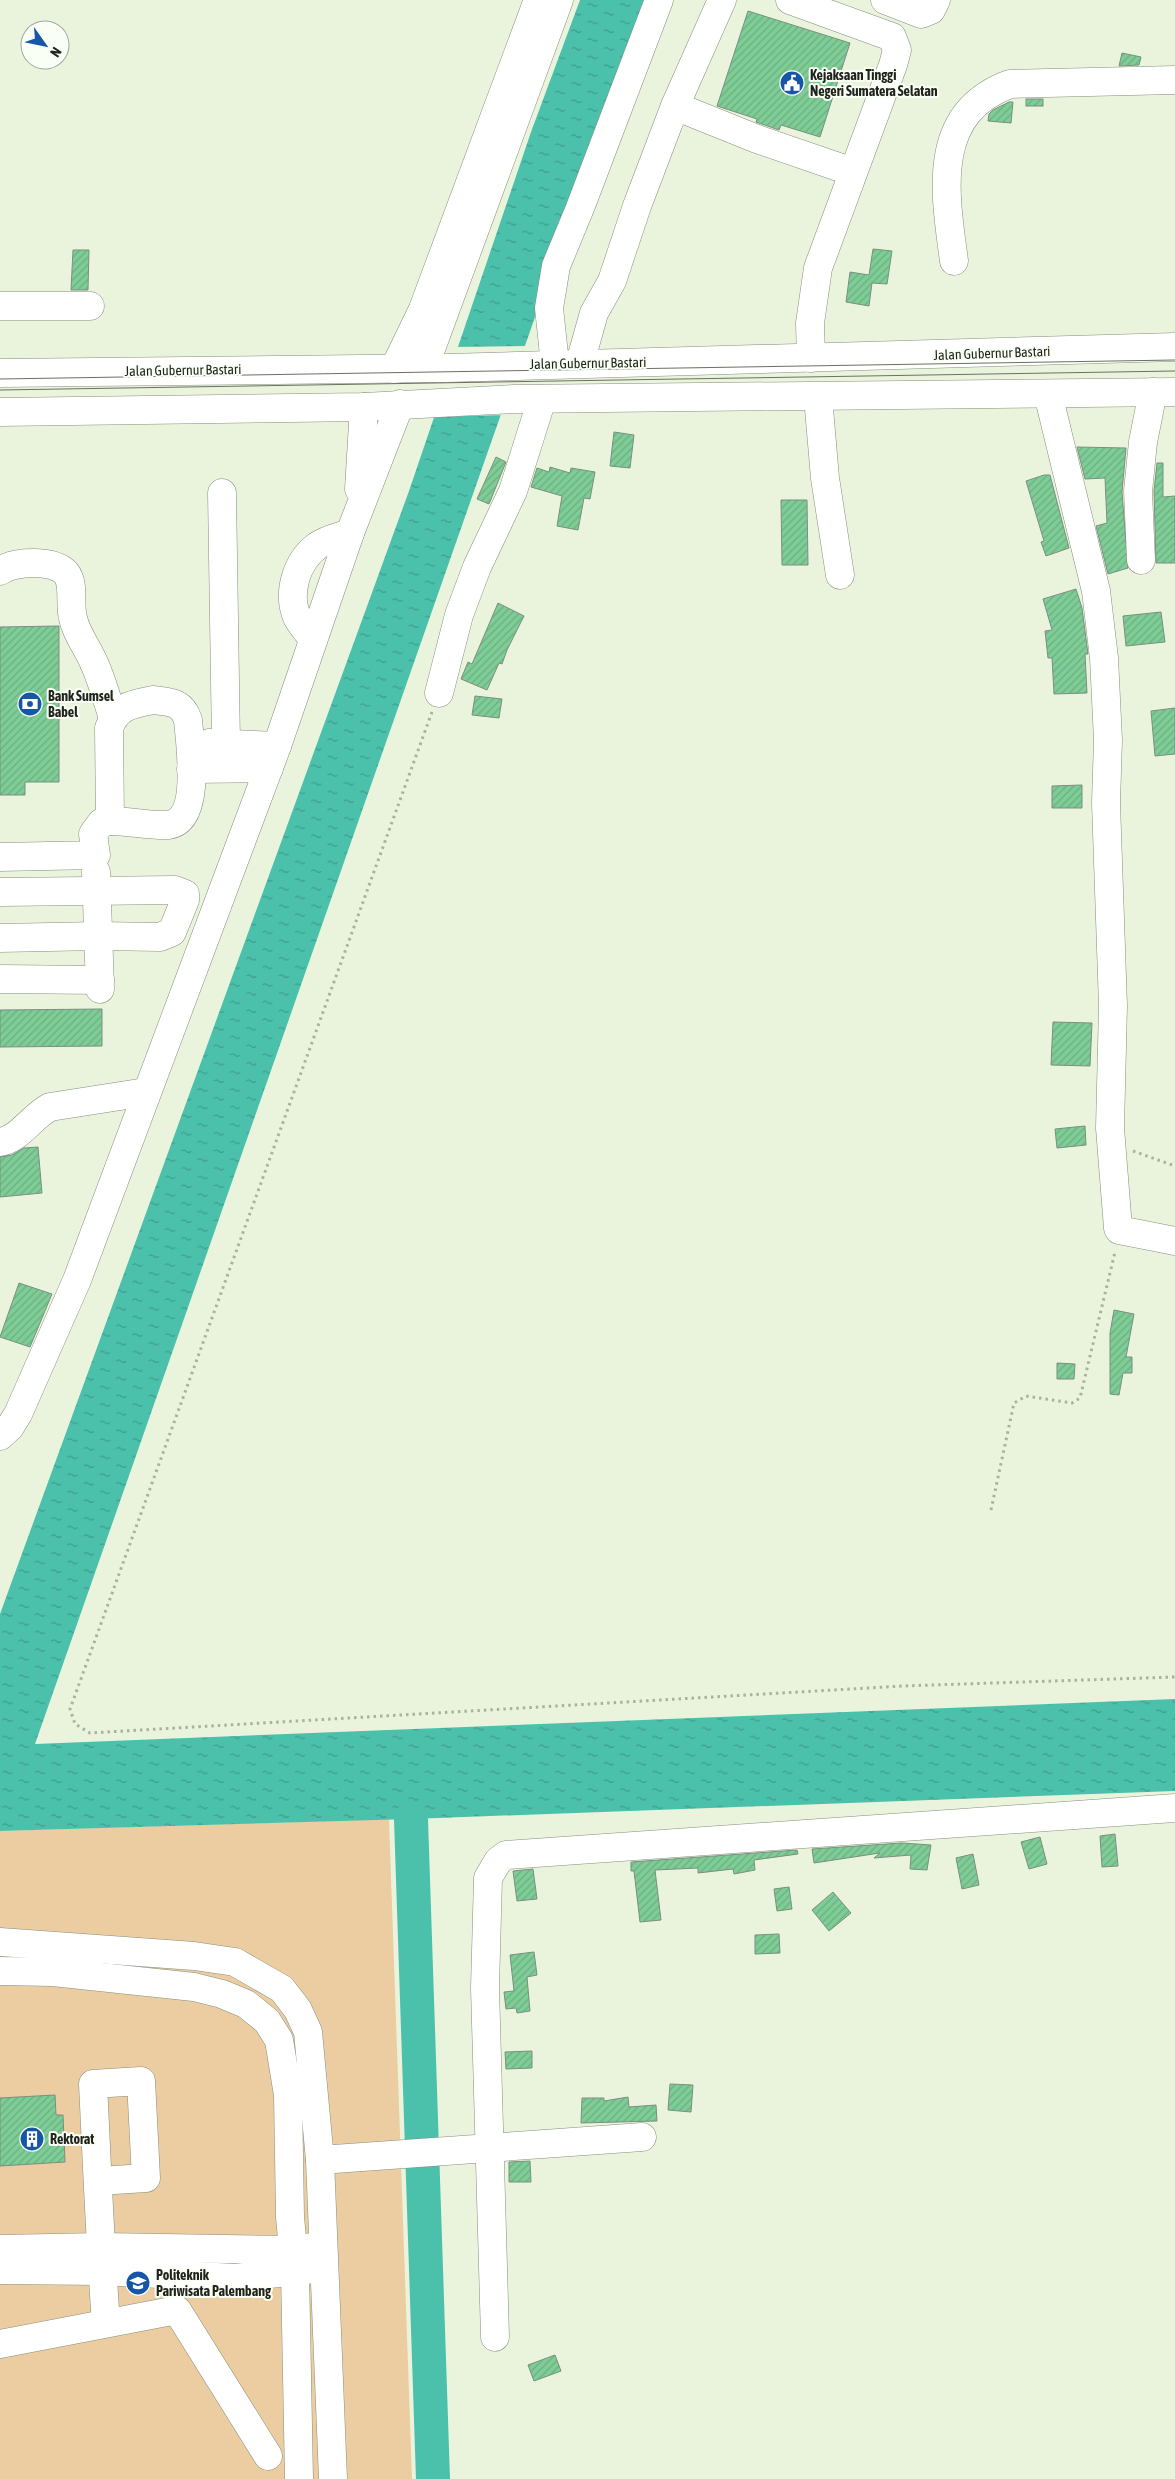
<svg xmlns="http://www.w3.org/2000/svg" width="1175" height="2479" font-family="'Asap Condensed',sans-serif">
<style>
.green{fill:#eccda2}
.water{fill:url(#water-ripples)}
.pier{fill:#eaf4dd}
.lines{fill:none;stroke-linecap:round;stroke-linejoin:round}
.river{stroke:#4bc1ac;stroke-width:34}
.building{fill:url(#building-hatch);stroke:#7b8f80}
.minor-casing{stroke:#868f7a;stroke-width:29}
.highway-casing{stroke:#868f7a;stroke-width:29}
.path{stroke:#a9b19f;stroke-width:3;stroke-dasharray:2.5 4;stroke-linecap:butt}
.minor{stroke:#fff;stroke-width:28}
.highway{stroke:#fff;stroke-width:28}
.tram{stroke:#6a7163;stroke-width:1}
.labels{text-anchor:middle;stroke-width:4;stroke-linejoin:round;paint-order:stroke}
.poi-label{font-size:14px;font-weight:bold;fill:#1f231b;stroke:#fafff5;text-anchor:start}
.street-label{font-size:14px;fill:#1f231b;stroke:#fafff5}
</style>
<defs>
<pattern id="water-ripples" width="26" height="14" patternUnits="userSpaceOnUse" patternTransform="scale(1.25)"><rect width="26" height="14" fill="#4bc1ac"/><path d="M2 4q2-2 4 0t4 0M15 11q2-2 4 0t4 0" fill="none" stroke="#3e9c8b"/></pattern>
<pattern id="building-hatch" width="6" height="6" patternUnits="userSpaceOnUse" patternTransform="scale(1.25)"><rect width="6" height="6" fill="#7ecc96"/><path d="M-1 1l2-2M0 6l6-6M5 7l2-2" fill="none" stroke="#6caf81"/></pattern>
</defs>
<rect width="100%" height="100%" fill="#eaf4dd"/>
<polygon class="green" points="389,1819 412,2479 0,2479 0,1831"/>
<polygon class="water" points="580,0 648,0 541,300 35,1744 1175,1699 1175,1791 411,1819 0,1831 0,1614 409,491 531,132"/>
<polygon class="pier" points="528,346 504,415 431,417 454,347"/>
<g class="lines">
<polyline class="river" points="411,1819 433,2479"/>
</g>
<g class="building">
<polygon points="748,11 850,43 820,137 781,125 779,130 756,122 757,119 717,106"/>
<polygon points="1122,53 1141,57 1139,65 1119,66"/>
<rect x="1026" y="99" width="17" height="7"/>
<polygon points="1009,102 1013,102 1011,123 988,121 989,114 993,110"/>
<polygon points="873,249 892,251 887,284 872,283 869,306 846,302 850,272 869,275"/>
<polygon points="73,250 89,250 88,290 71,290"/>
<polygon points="614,432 634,435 630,468 610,466"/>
<polygon points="1077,447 1126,448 1122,492 1128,568 1108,574 1096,526 1107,523 1105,478 1085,479"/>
<polygon points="496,457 506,462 489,504 477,499"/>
<polygon points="1157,463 1163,463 1163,497 1175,496 1175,563 1156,563 1154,491"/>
<polygon points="550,467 570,473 571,468 595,472 590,499 584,498 578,530 557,526 562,496 531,487 537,468 549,472"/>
<polygon points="1044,475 1050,475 1069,548 1046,556 1041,542 1044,541 1026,481"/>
<polygon points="781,500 807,500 808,565 782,565"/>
<polygon points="1076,589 1082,608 1088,654 1085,654 1087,693 1054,694 1052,658 1048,658 1045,631 1052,630 1043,599"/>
<polygon points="498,603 524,616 507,650 502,664 499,663 487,690 461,679 468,662 472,664"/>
<polygon points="1161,612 1165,642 1126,646 1123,616"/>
<polygon points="59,626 59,782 25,782 25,795 0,795 0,627"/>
<polygon points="475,696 502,699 499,718 472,715"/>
<polygon points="1175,708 1175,754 1155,756 1151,711"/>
<polygon points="1082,785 1082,808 1052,808 1052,786"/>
<polygon points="102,1009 102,1046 0,1047 0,1010"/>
<polygon points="1053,1022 1092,1023 1090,1066 1051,1065"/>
<polygon points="1085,1126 1086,1145 1057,1148 1055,1129"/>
<polygon points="38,1147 42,1193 0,1197 0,1157 12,1155 24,1148"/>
<polygon points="19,1283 52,1294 30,1347 0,1337"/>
<polygon points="1114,1310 1134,1314 1126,1357 1132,1357 1132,1373 1123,1373 1119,1395 1110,1394 1110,1333"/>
<polygon points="1057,1363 1075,1364 1074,1379 1057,1379"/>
<polygon points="1115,1834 1118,1866 1102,1867 1100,1836"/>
<polygon points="1040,1837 1047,1864 1029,1869 1021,1842"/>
<polygon points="902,1843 931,1845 927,1870 910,1869 911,1855 874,1858 880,1853 814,1863 812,1849"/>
<polygon points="797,1850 798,1854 754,1860 755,1870 734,1874 733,1869 698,1873 698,1868 655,1870 661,1920 640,1922 634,1871 631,1871 631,1862"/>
<polygon points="973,1854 979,1885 962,1889 956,1858"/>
<polygon points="533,1869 537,1899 517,1901 513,1871"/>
<polygon points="789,1887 792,1909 777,1911 774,1889"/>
<polygon points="833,1892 851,1913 829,1931 812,1910"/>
<polygon points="779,1934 780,1953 755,1954 755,1935"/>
<polygon points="534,1952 537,1975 527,1977 530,2011 517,2013 516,2008 506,2009 504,1992 514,1991 510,1955"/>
<polygon points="532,2051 532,2068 506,2069 505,2052"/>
<polygon points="670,2084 693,2085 691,2112 668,2110"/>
<polygon points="55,2095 56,2115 63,2115 65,2162 0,2166 0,2098"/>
<polygon points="628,2097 629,2107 656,2105 657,2121 581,2123 582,2098 604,2098 604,2101"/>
<polygon points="530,2161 531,2182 509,2182 509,2162"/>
<polygon points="555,2355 561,2371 534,2381 528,2365"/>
</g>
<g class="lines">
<defs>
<g id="minor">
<polyline points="790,0 892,37 897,50 893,65 818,268 810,323 811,358"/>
<polyline points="885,0 921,14 931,10 936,0"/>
<polyline points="675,106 757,139 853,172"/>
<path d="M954 261C945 194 930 113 1010 84L1175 80"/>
<polyline points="0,306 90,306"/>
<polyline points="580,363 594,313 612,281 637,206 675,106 722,0"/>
<polyline points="555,364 549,308 556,266 580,208 659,0"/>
<polyline points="424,368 559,0"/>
<polyline points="394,369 423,309 538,0"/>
<polyline points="1048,394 1096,591 1104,658 1108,740 1106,803 1113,1006 1110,1128 1118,1228 1119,1230 1175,1241"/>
<polyline points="818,397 825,478 840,575"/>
<polyline points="359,489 364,407"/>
<polyline points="222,493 226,744"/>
<polyline points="1141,560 1138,491 1143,442 1153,392"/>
<path d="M0 571C14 561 53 559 66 573 75 584 69 604 73 618 76 634 88 648 94 663 102 680 107 700 113 718"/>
<path d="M313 640C308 632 301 625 297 617 287 593 296 562 317 546 327 539 339 537 350 533"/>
<polyline points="439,693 459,615 477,567 513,491 542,399"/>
<path d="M153 700C171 702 182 702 188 720 190 744 202 821 168 825 151 826 129 821 110 821L109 728C117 706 132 704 153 700Z"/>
<polyline points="209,743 277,746"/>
<polyline points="191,769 269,768"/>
<polyline points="0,857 96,855 93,834 101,823 110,821"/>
<polyline points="96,872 100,989"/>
<polyline points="0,892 175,890 185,894 185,900 172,932 160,937 99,936 0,938"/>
<polyline points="0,979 100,980"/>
<path d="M0 1142C20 1139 32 1116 50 1107L146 1092"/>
<polyline points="0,1436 10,1427 18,1414 77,1280 277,746 350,533 400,404"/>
<polyline points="0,1942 194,1956 235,1962 282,1989 298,2010 308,2032 320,2160 333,2479"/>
<polyline points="0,1971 53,1972 194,1987 222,1994 246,2004 267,2021 279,2040 288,2095 290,2217 295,2271 299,2479"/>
<polyline points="320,2160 642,2137"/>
<path d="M98 2181 146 2178 141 2081 93 2084C97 2164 100 2244 106 2323"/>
<polyline points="0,2249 101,2247 293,2250 311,2247"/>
<polyline points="0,2270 102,2271 236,2278 313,2269"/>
<polyline points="495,2337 485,1988 488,1878 498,1861 506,1855 1175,1808"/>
<polyline points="0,2344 177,2310 268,2456"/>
</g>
<g id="highway">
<polyline points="0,373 448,368 1175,347"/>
<polyline points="0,412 364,407 515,399 1175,392"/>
</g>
</defs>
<use href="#minor" class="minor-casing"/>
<use href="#highway" class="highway-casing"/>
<g class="path">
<polyline points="432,712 70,1709 75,1724 90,1733 902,1686 1175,1677"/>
<polyline points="1133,1151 1175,1166"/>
<polyline points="991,1510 1014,1403 1026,1396 1072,1403 1080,1398 1115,1252"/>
</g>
<use href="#minor" class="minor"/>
<use href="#highway" class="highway"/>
<g class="tram">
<polyline points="0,379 1175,360"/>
<polyline points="0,390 1175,371"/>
</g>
</g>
<defs>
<symbol id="civic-disc" viewBox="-11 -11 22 22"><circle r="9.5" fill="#1556a6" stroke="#fafff5"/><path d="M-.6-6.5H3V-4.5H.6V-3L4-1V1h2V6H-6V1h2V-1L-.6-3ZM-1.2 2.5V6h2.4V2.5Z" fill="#fff"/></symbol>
<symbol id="bank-disc" viewBox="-11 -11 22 22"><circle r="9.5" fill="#1556a6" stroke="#fafff5"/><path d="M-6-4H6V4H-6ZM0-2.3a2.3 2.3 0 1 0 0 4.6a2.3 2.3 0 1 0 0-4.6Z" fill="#fff"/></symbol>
<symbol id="building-disc" viewBox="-11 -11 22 22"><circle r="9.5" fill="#1556a6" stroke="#fafff5"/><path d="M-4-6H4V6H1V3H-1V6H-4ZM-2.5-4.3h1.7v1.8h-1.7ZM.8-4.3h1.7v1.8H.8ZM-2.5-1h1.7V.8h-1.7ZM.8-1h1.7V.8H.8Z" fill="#fff"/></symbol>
<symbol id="university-disc" viewBox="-11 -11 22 22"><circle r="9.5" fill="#1556a6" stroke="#fafff5"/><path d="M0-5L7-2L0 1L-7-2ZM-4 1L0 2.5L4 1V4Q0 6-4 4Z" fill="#fff"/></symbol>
</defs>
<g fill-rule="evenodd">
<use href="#civic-disc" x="778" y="69" width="28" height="28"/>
<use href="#bank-disc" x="16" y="690" width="28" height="28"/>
<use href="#building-disc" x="18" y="2125" width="28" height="28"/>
<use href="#university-disc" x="124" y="2269" width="28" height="28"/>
</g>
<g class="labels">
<g class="poi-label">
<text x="810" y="80">Kejaksaan Tinggi<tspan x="810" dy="16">Negeri Sumatera Selatan</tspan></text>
<text x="48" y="701">Bank Sumsel<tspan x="48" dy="16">Babel</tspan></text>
<text x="50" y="2144">Rektorat</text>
<text x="156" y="2280">Politeknik<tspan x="156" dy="16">Pariwisata Palembang</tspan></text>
</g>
<g class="street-label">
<text transform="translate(992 353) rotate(-2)" y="5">Jalan Gubernur Bastari</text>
<text transform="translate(588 363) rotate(-1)" y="5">Jalan Gubernur Bastari</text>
<text transform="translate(183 370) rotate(-1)" y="5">Jalan Gubernur Bastari</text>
</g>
</g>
<g transform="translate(45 45) rotate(123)"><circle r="24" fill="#fafff5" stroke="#a2a79e"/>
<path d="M0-4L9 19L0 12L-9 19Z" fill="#1556a6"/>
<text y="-8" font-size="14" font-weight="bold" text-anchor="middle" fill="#1f231b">N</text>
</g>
</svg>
